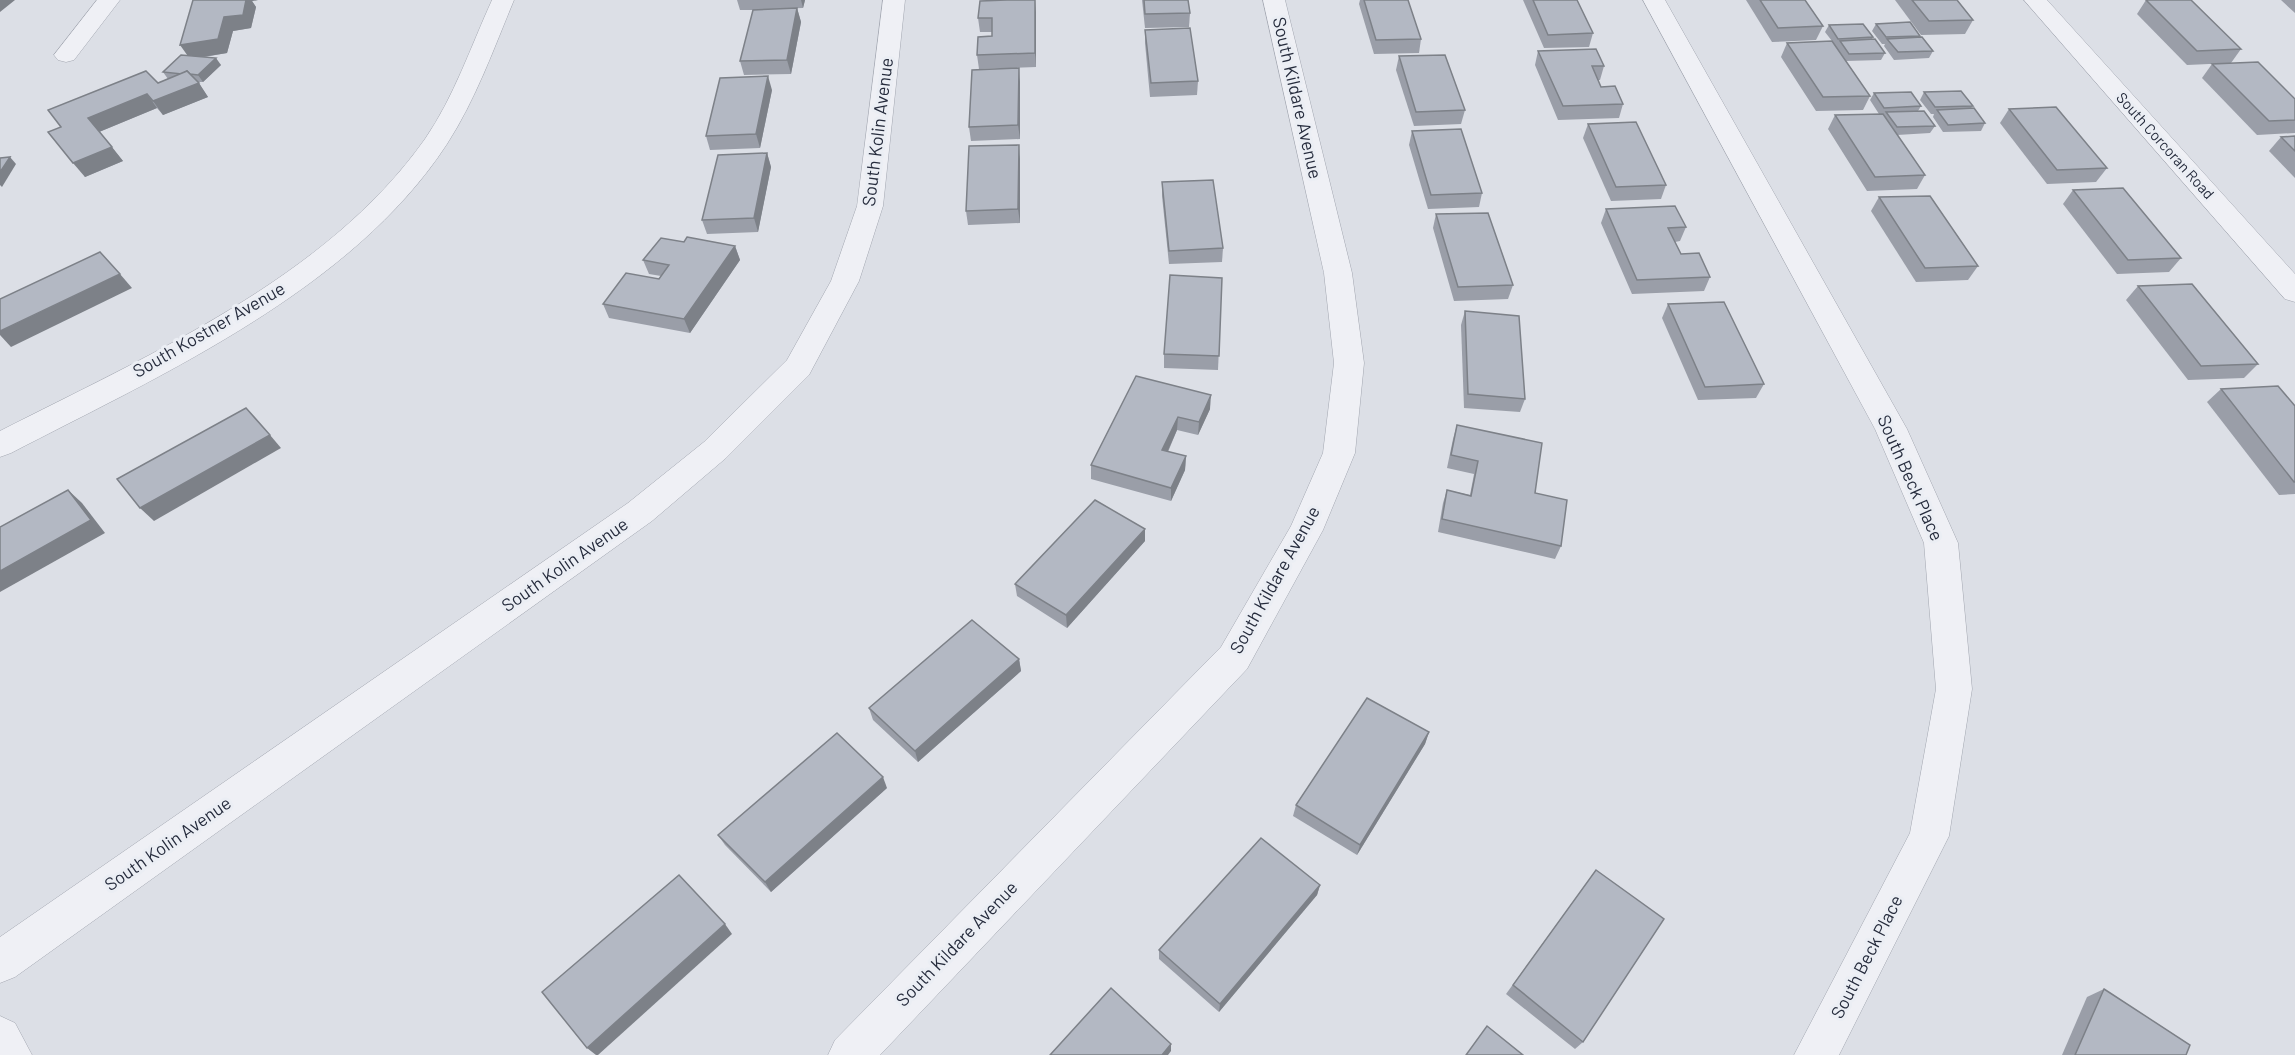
<svg xmlns="http://www.w3.org/2000/svg" width="2295" height="1055" font-family="Barlow,sans-serif">
<style>
.lines{fill:none;stroke-linecap:round;stroke-linejoin:round}
.minor-casing{stroke:#a2a6b0;stroke-width:1}
.minor{fill:#eff0f5;fill-rule:evenodd}
.wall{fill:#9a9ea8}
.shaded-wall{fill:#7d8188}
.building{fill:#b3b8c3;stroke:#7d8188;stroke-width:1.5}
.labels{text-anchor:middle;stroke-width:6;stroke-linejoin:round;paint-order:stroke}
.far-street-label{font-size:15px;fill:#262c3d;stroke:#ebeef4}
.street-label{font-size:18px;fill:#262c3d;stroke:#ebeef4}
</style>
<rect width="100%" height="100%" fill="#dcdfe6"/>
<g class="lines">
<defs>
<g id="minor">
<polygon points="97,0 120,0 74,60 66,62 58,60 54,55"/>
<path d="M492 0H514C494 48 476 99 447 144 352 290 161 375 11 453L0 457V431C148 355 326 279 425 139 454 97 471 46 492 0Z"/>
<polygon points="883,0 905,0 883,206 859,281 809,375 726,458 652,521 15,977 0,983 0,937 628,503 704,442 787,360 831,281 857,206"/>
<polygon points="1263,0 1285,0 1352,273 1364,363 1355,453 1323,530 1247,669 880,1055 828,1055 835,1040 1221,647 1291,526 1323,453 1334,363 1324,273"/>
<polygon points="1643,0 1665,0 1907,429 1958,543 1972,689 1949,836 1839,1055 1794,1055 1910,833 1936,689 1924,543 1875,429"/>
<polygon points="2024,0 2047,0 2295,274 2295,302 2285,299"/>
<polygon points="0,1016 15,1023 32,1055 0,1055"/>
</g>
</defs>
<use href="#minor" class="minor-casing"/>
<use href="#minor" class="minor"/>
</g>
<g class="wall">
<polygon points="193,0 258,0 252,1 256,7 251,28 233,31 227,53 204,57 221,65 203,82 198,82 208,97 163,115 157,108 99,132 123,161 85,177 61,127 168,79 163,72 187,55"/>
<polygon points="737,0 805,0 803,8 765,9 797,8 801,22 791,74 744,75 740,61 753,10 740,10"/>
<polygon points="1035,0 1036,67 979,69 977,55 992,36 992,32 980,32 978,18"/>
<polygon points="1142,0 1188,0 1190,13 1189,27 1145,28"/>
<polygon points="1360,0 1408,0 1421,39 1419,53 1374,54 1359,4"/>
<polygon points="1523,0 1577,0 1593,33 1589,47 1544,48"/>
<polygon points="1746,0 1805,0 1823,26 1816,40 1772,42"/>
<polygon points="1895,0 1957,0 1973,20 1965,34 1921,35"/>
<polygon points="2146,0 2241,49 2231,63 2187,65 2137,14"/>
<polygon points="2281,0 2295,0 2295,13"/>
<polygon points="1876,24 1920,36 1919,38 1933,51 1929,58 1894,60 1884,46 1885,44 1882,44 1872,31"/>
<polygon points="1829,25 1873,37 1872,39 1885,53 1881,60 1846,61 1870,96 1863,110 1816,111 1781,57 1787,43 1832,41 1825,32"/>
<polygon points="1145,30 1198,81 1197,95 1150,97 1145,43"/>
<polygon points="1538,51 1604,66 1600,80 1598,80 1601,87 1623,104 1619,118 1558,120 1535,65"/>
<polygon points="1399,56 1465,110 1461,124 1414,126 1396,70"/>
<polygon points="2212,64 2295,99 2295,133 2257,135 2202,78"/>
<polygon points="1020,82 1020,139 971,141 969,127"/>
<polygon points="772,90 760,148 710,150 706,136"/>
<polygon points="1924,92 1973,106 1971,108 1985,123 1981,131 1943,132 1933,117 1934,114 1931,114 1920,100"/>
<polygon points="1874,93 1921,106 1918,111 1935,126 1930,133 1897,135 1925,175 1917,189 1867,191 1828,129 1835,115 1879,114 1870,100"/>
<polygon points="2009,109 2107,168 2096,182 2047,184 2000,123"/>
<polygon points="1588,124 1666,185 1661,199 1611,201 1583,138"/>
<polygon points="1412,131 1482,193 1479,207 1428,209 1409,145"/>
<polygon points="2295,136 2295,178 2269,151 2281,137"/>
<polygon points="767,153 771,167 758,232 707,234 702,220"/>
<polygon points="1020,159 1020,223 968,225 966,211"/>
<polygon points="1162,182 1223,248 1222,262 1169,264 1162,196"/>
<polygon points="2073,190 2181,258 2169,272 2117,274 2063,204"/>
<polygon points="1879,197 1978,266 1968,280 1916,282 1871,211"/>
<polygon points="1606,209 1686,227 1680,241 1675,242 1681,254 1710,277 1704,291 1632,294 1601,223"/>
<polygon points="1436,214 1513,285 1508,299 1454,301 1433,228"/>
<polygon points="684,242 735,246 740,260 690,333 609,318 603,304 659,279 661,276 649,274 643,260"/>
<polygon points="1222,278 1218,370 1164,368 1164,354"/>
<polygon points="2138,286 2258,364 2244,378 2188,380 2126,300"/>
<polygon points="1668,304 1764,384 1756,398 1698,400 1662,318"/>
<polygon points="1465,311 1525,399 1520,412 1464,408 1461,325"/>
<polygon points="1136,376 1210,409 1198,435 1177,430 1168,452 1186,456 1185,470 1171,501 1091,479 1091,465"/>
<polygon points="2221,389 2295,406 2295,494 2279,495 2207,402"/>
<polygon points="1457,425 1535,493 1561,546 1555,559 1438,532 1443,503 1447,490 1470,495 1474,474 1447,468 1453,439"/>
<polygon points="1145,541 1067,628 1017,596 1015,584"/>
<polygon points="1019,659 1021,671 918,762 873,720 869,708"/>
<polygon points="1429,732 1425,744 1357,855 1293,816 1296,805"/>
<polygon points="887,788 771,892 725,845 718,835"/>
<polygon points="1596,870 1583,1042 1575,1049 1506,994"/>
<polygon points="1320,885 1317,895 1219,1012 1159,959 1159,950"/>
<polygon points="2104,989 2186,1055 2062,1055 2087,997"/>
</g>
<g class="shaded-wall">
<polygon points="0,0 15,0 0,12"/>
<polygon points="241,0 258,0 252,1 256,7 251,28 233,31 227,53 190,59 180,45 224,17"/>
<polygon points="801,0 805,0 803,8"/>
<polygon points="1035,0 1036,13 1036,67 1035,53"/>
<polygon points="797,8 801,22 791,74 787,60"/>
<polygon points="216,58 221,65 203,82 198,75"/>
<polygon points="1019,68 1020,82 1020,139 1018,125"/>
<polygon points="768,76 772,90 760,148 756,134"/>
<polygon points="199,83 208,97 163,115 153,101"/>
<polygon points="147,94 157,108 99,132 88,118"/>
<polygon points="1019,145 1020,159 1020,223 1018,209"/>
<polygon points="112,147 123,161 85,177 73,163"/>
<polygon points="767,153 771,167 758,232 754,218"/>
<polygon points="10,157 16,164 2,187 0,185 0,172"/>
<polygon points="735,246 740,260 690,333 684,319"/>
<polygon points="120,274 132,288 11,347 0,335 0,331"/>
<polygon points="1211,395 1210,409 1198,435 1199,422"/>
<polygon points="1178,417 1177,430 1162,464 1162,450"/>
<polygon points="270,435 281,448 154,521 140,508"/>
<polygon points="1186,456 1185,470 1171,501 1171,488"/>
<polygon points="68,490 82,503 105,533 0,592 0,571"/>
<polygon points="1145,529 1145,541 1067,628 1066,615"/>
<polygon points="1019,659 1021,671 918,762 915,751"/>
<polygon points="1429,732 1425,744 1357,855 1360,845"/>
<polygon points="883,777 887,788 771,892 765,882"/>
<polygon points="1320,885 1317,895 1219,1012 1220,1004"/>
<polygon points="725,924 732,934 598,1055 596,1055 587,1048"/>
<polygon points="1171,1044 1171,1051 1168,1055 1162,1055"/>
</g>
<g class="building">
<polygon points="193,0 246,0 243,15 224,17 218,39 180,45"/>
<polygon points="1007,0 1035,0 1035,53 977,55 978,37 992,36 992,18 978,18 980,1"/>
<polygon points="1144,0 1188,0 1190,13 1145,14"/>
<polygon points="1364,0 1408,0 1421,39 1376,40"/>
<polygon points="1533,0 1577,0 1593,33 1548,35"/>
<polygon points="1760,0 1805,0 1823,26 1778,28"/>
<polygon points="1912,0 1957,0 1973,20 1929,21"/>
<polygon points="2146,0 2191,0 2241,49 2197,51"/>
<polygon points="797,8 787,60 740,61 753,10"/>
<polygon points="1910,22 1920,36 1886,37 1876,24"/>
<polygon points="1863,24 1873,37 1838,39 1829,25"/>
<polygon points="1190,28 1198,81 1151,83 1145,30"/>
<polygon points="1922,37 1933,51 1898,52 1887,39"/>
<polygon points="1875,39 1885,53 1849,54 1840,41"/>
<polygon points="1832,41 1870,96 1823,97 1787,43"/>
<polygon points="1596,49 1604,66 1592,66 1601,87 1615,86 1623,104 1563,106 1538,51"/>
<polygon points="181,55 216,58 198,75 190,74 187,71 182,74 163,72"/>
<polygon points="1445,55 1465,110 1416,112 1399,56"/>
<polygon points="2258,62 2295,99 2295,120 2269,121 2212,64"/>
<polygon points="1019,68 1018,125 969,127 972,70"/>
<polygon points="146,71 158,83 187,71 199,83 153,101 147,94 88,118 112,147 73,163 48,132 61,127 48,110"/>
<polygon points="768,76 756,134 706,136 720,78"/>
<polygon points="1961,91 1973,106 1935,107 1924,92"/>
<polygon points="1911,92 1921,106 1884,108 1874,93"/>
<polygon points="2056,107 2107,168 2057,170 2009,109"/>
<polygon points="1974,108 1985,123 1948,125 1937,110"/>
<polygon points="1924,111 1935,126 1897,127 1886,112"/>
<polygon points="1883,114 1925,175 1875,177 1835,115"/>
<polygon points="1636,122 1666,185 1616,187 1588,124"/>
<polygon points="1461,129 1482,193 1431,195 1412,131"/>
<polygon points="2295,136 2295,151 2281,137"/>
<polygon points="1019,145 1018,209 966,211 969,146"/>
<polygon points="767,153 754,218 702,220 718,155"/>
<polygon points="10,157 0,172 0,158"/>
<polygon points="1213,180 1223,248 1169,251 1162,182"/>
<polygon points="2123,188 2181,258 2128,260 2073,190"/>
<polygon points="1930,196 1978,266 1925,268 1879,197"/>
<polygon points="1675,206 1686,227 1668,228 1681,254 1699,253 1710,277 1637,280 1606,209"/>
<polygon points="1488,213 1513,285 1458,287 1436,214"/>
<polygon points="687,237 735,246 684,319 603,304 626,273 659,279 669,265 643,260 661,238 684,242"/>
<polygon points="100,252 120,274 0,331 0,299"/>
<polygon points="1170,275 1222,278 1219,356 1164,354"/>
<polygon points="2192,284 2258,364 2201,366 2138,286"/>
<polygon points="1724,302 1764,384 1705,387 1668,304"/>
<polygon points="1465,311 1519,316 1525,399 1468,394"/>
<polygon points="1136,376 1211,395 1199,422 1178,417 1162,450 1186,456 1171,488 1091,465"/>
<polygon points="2278,386 2295,406 2295,482 2294,482 2221,389"/>
<polygon points="246,408 270,435 140,508 117,479"/>
<polygon points="1457,425 1542,443 1535,493 1567,500 1561,546 1442,519 1447,490 1471,496 1478,461 1451,455"/>
<polygon points="68,490 91,520 0,571 0,527"/>
<polygon points="1095,500 1145,529 1066,615 1015,584"/>
<polygon points="972,620 1019,659 915,751 869,708"/>
<polygon points="1367,698 1429,732 1360,845 1296,805"/>
<polygon points="837,733 883,777 765,882 718,835"/>
<polygon points="1261,838 1320,885 1220,1004 1159,950"/>
<polygon points="1596,870 1664,919 1583,1042 1513,985"/>
<polygon points="679,875 725,924 587,1048 542,992"/>
<polygon points="1111,988 1171,1044 1162,1055 1050,1055"/>
<polygon points="2104,989 2190,1045 2186,1055 2075,1055"/>
<polygon points="1487,1026 1523,1055 1466,1055"/>
</g>
<g class="labels">
<g class="far-street-label">
<text transform="translate(2165 146) rotate(48)" y="5">South Corcoran Road</text>
</g>
<g class="street-label">
<text transform="translate(1297 98) rotate(77)" y="6">South Kildare Avenue</text>
<text transform="translate(878 132) rotate(-83)" y="6">South Kolin Avenue</text>
<text transform="translate(209 330) rotate(-30)" y="6">South Kostner Avenue</text>
<text transform="translate(1910 478) rotate(66)" y="6">South Beck Place</text>
<text transform="translate(565 565) rotate(-35)" y="6">South Kolin Avenue</text>
<text transform="translate(1275 580) rotate(-61)" y="6">South Kildare Avenue</text>
<text transform="translate(168 844) rotate(-35)" y="6">South Kolin Avenue</text>
<text transform="translate(957 944) rotate(-46)" y="6">South Kildare Avenue</text>
<text transform="translate(1867 957) rotate(-63)" y="6">South Beck Place</text>
</g>
</g>
</svg>
